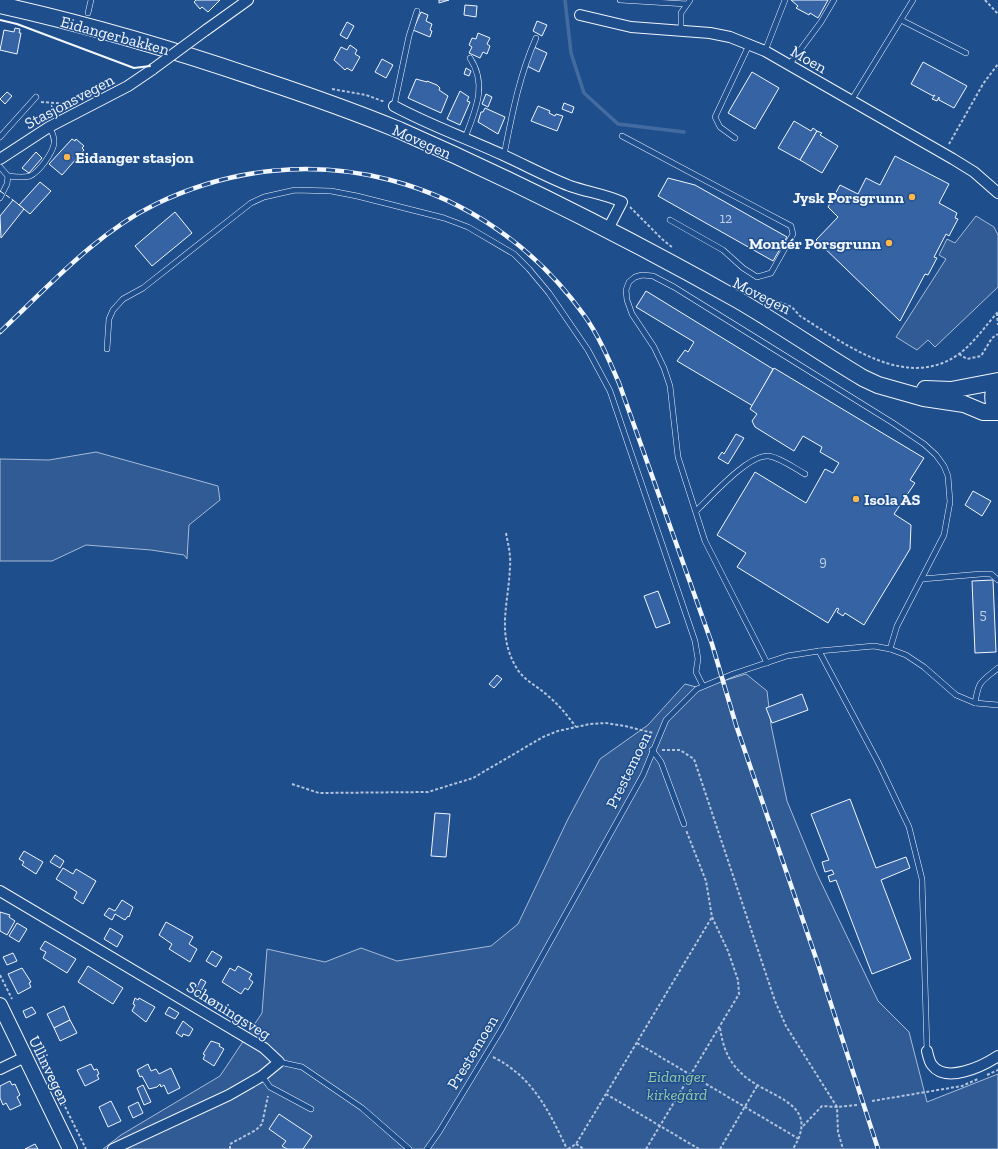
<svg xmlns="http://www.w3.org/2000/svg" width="998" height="1149" font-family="'Zilla Slab',serif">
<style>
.built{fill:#305b95;stroke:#a8bbd7}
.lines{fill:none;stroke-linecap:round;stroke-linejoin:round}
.stream{stroke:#446ba0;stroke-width:3.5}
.building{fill:#3563a3;stroke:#f2f6ff}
.service-casing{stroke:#f2f6ff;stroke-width:6}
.minor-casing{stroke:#f2f6ff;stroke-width:12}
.secondary-casing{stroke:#f2f6ff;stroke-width:16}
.primary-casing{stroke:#f2f6ff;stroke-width:18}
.path{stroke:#b3c4dc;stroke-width:2;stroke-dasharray:3 2;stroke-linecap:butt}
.service{stroke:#1f4e8c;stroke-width:5}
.minor{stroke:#1f4e8c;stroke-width:10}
.secondary{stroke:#1f4e8c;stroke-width:14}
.primary{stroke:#1f4e8c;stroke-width:16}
.rail-casing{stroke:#f2f6ff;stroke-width:4.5}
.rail{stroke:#1f4e8c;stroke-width:3;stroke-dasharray:9;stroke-linecap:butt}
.minor-bridge-casing{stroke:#f2f6ff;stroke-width:12;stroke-linecap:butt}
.minor-bridge{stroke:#1f4e8c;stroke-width:10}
.fence{stroke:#f2f6ff;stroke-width:1;stroke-dasharray:5 2;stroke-linecap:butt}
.wall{stroke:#f2f6ff;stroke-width:2}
.poi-dot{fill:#ffb74d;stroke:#1f4e8c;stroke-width:1.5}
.labels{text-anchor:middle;stroke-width:3;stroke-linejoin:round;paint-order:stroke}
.number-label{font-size:14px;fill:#c3d1e8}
.street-label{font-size:16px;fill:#f2f6ff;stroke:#1f4e8c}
.poi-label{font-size:16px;font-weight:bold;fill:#f2f6ff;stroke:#1f4e8c;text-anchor:start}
.park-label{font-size:16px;font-style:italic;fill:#97c8a6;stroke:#1f4e8c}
</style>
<rect width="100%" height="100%" fill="#1f4e8c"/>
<g class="built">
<polygon points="976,216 994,227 998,235 998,287 935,347 928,340 917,350 896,337 946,259 939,255 947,239 955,243"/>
<polygon points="96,452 218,486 220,500 189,525 187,559 184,555 151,550 86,545 52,561 0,561 0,459 49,460"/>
<polygon points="746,674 767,691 771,725 787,801 817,874 878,1001 909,1032 927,1102 998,1074 998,1149 103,1149 121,1135 220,1076 262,1013 267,949 325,962 361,948 397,961 491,946 518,924 568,819 600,759 648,725 685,684 700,688"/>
</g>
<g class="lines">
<polyline class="stream" points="565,0 571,53 584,93 618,124 684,132"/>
</g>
<g class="building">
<polygon points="196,0 220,0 208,12 202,7 200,9 194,2"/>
<polygon points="439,0 449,0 439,3"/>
<polygon points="791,0 828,0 818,18 810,13 809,15 796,8 798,6"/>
<polygon points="465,5 477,6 476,17 464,15"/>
<polygon points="421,12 428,15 426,21 432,24 430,30 432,31 430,37 413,30"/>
<polygon points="537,21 547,25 542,36 533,31"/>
<polygon points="347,22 354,26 347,39 340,35"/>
<polygon points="15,28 20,29 19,33 21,33 17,54 0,50 4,30 14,32"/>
<polygon points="478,33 490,38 487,44 490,46 487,54 483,52 480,58 469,53 472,47 469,45 472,38 476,39"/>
<polygon points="350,45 357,50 355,54 360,57 352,71 347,68 345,70 334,60 341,47 347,50"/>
<polygon points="534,47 547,53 539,72 527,66"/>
<polygon points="382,59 393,65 386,78 375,72"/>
<polygon points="923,62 967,86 954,108 939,100 939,97 937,101 932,99 935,95 933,96 911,84"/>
<polygon points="466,68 471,71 469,76 464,74"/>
<polygon points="752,72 779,88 755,129 728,113"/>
<polygon points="416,79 427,82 427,81 437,85 440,88 439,90 448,96 441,113 408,98"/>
<polygon points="460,91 469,97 467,101 470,102 460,125 447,119"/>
<polygon points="7,92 12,96 5,104 0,99"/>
<polygon points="486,94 492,97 488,107 482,104"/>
<polygon points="564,103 574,107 572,113 562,109"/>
<polygon points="538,106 550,111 549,113 555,116 556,114 563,116 557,131 531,121"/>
<polygon points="485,108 505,117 498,134 478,122 481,112 483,112"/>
<polygon points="794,121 811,131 813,128 817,131 800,160 778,148"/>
<polygon points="817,131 822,133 820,135 838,146 822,173 800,160"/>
<polygon points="72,139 75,141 76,139 84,146 82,148 84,150 62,175 49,164"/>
<polygon points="36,152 42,158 29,173 22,168"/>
<polygon points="895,156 949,184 939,203 957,213 955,218 958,219 949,236 946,234 934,257 937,258 928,275 925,274 900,321 816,240 838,217 828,207 840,185 858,194 866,178 880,185"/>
<polygon points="668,178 695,185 787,237 773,261 658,196"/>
<polygon points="40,182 51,191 30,214 19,205"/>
<polygon points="13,200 24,209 1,238 0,216"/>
<polygon points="175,212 192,233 152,266 135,246"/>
<polygon points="646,291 773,369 753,406 677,361 685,350 688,352 694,342 636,307"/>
<polygon points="774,368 924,458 910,480 915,483 894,514 911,525 910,549 864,625 845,613 843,616 837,612 839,609 837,608 828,623 737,567 746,553 717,535 755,472 806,503 825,469 833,473 839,463 820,452 822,447 803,436 794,451 755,427 752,421 757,414 750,409"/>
<polygon points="736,434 744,438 728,464 718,458 722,452 724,454"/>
<polygon points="973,491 991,501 982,516 965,505"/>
<polygon points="993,580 996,652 975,653 972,581"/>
<polygon points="658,591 670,623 656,628 644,596"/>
<polygon points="497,675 502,679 494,688 489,684"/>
<polygon points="802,694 808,710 772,723 766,708"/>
<polygon points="850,799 876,868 906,857 910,868 881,880 911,959 872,974 836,880 830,882 828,876 834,874 832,870 825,872 822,862 829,860 811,814"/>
<polygon points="435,813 450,814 446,857 431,856"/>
<polygon points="24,851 43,862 36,874 22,865 24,862 19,859"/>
<polygon points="55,855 64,861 60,868 50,862"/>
<polygon points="63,868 73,874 76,869 96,881 83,904 74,898 77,892 56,879"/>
<polygon points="122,900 133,907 129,917 128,916 125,920 115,914 112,920 104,915 109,908 115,911"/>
<polygon points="0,912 10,915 9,917 15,921 7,935 0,931"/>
<polygon points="166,922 193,937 189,944 197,949 190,962 169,949 172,944 159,935"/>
<polygon points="17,923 27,929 19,942 9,936"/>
<polygon points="110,928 123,936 117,947 104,939"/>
<polygon points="45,941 76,959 67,973 43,958 46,952 40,949"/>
<polygon points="212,951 222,957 216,967 206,961"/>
<polygon points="13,953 17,961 7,965 3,957"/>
<polygon points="88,966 123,988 113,1004 78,982"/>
<polygon points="238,966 252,974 249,979 253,982 248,990 245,988 241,994 222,982 230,968 235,971"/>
<polygon points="22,968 31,982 29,983 31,987 18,994 8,974"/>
<polygon points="201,979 206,982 201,991 196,989"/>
<polygon points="135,998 138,1000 139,998 155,1007 146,1022 132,1011 135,1005 133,1004"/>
<polygon points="64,1006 70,1020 54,1028 47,1014"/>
<polygon points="32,1007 36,1013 26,1018 23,1011"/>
<polygon points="169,1007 179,1013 175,1019 165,1014"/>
<polygon points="70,1020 77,1033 60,1041 54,1028"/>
<polygon points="183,1021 193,1029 189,1036 183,1034 182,1037 176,1033"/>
<polygon points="211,1041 220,1044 219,1046 224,1049 214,1066 203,1059 205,1055 203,1054"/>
<polygon points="91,1064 94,1070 97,1069 99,1074 97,1075 99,1079 85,1086 77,1070"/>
<polygon points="148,1064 151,1071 156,1069 159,1074 171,1068 180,1088 168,1094 164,1085 161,1087 160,1084 157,1087 149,1089 142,1076 140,1077 137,1070"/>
<polygon points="10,1081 12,1085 15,1084 20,1095 17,1097 21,1105 10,1110 6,1103 3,1105 0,1098 0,1086"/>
<polygon points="143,1085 151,1102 144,1105 137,1088"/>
<polygon points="111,1101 121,1121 108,1127 99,1107"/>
<polygon points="138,1102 143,1113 133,1118 128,1107"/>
<polygon points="279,1114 312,1136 303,1149 287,1149 282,1146 286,1141 269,1129"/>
<polygon points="35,1144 38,1149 25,1149"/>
</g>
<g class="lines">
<defs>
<g id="service">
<polyline points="620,0 687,4"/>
<polyline points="88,13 91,0"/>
<polyline points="901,20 966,53"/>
<polyline points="681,30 681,13 690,0"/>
<polyline points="765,51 785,0"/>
<polyline points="789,65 821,22 834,0"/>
<polyline points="851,101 913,0"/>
<polyline points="394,106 409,36 417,11"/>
<polyline points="622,136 791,226 793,234 771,273 757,277 743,268 723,250 670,220"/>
<polyline points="0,137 36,97"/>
<path d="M465 138C475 111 488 85 470 58"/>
<polyline points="735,138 720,127 715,117 749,45"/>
<path d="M504 155C512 115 519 76 536 38"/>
<polyline points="0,167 8,176 7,184 0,198"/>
<path d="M8 176C15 177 23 178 30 176 39 172 52 154 54 144 55 137 52 132 49 127"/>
<polyline points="107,349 109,319 113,310 123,299 143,288 251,203 264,197 295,190 331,191 357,196 444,218 468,227 514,254 529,269 549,293 588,350 610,391 695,641 698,659 696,672 703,686"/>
<path d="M696 511C711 497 748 454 769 456 781 458 794 468 805 474"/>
<polyline points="922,579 981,574 991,574 998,580"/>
<polyline points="819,651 879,764 909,827 922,879 927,1051"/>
<polyline points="767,663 705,541 678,457 670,386 664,368 654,347 632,314 627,300 626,290 629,282 635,277 642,275 653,276 674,287 893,423 924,444 936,455 944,466 948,476 950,502 944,535 897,626 890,649"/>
<path d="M975 703C979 680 980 683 998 668"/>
<polyline points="652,750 661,762 684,824"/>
<polyline points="279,1062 302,1067 362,1108 409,1149"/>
<polyline points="262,1076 270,1087 311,1109"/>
<polyline points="427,1149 439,1132 501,1030 643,775 666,720 697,689 733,674 787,656 819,651 874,646 890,649 906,655 924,667 956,695 975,703 998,705"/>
</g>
<g id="minor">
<polyline points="580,15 631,27 710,33 730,37 765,51 953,159 974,172 998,193"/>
<polyline points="206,30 248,0"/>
<path d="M394 106C429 125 466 138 503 155 525 165 547 177 570 186 587 192 605 194 622 202L608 229"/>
<polyline points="0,159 49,127 128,86 153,69"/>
<polyline points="0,891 264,1048 279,1062 262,1076 229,1095 113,1149"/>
<path d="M927 1051C928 1055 929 1061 932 1065 946 1084 983 1066 998 1056"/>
<polyline points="0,1069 25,1057"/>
</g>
<polyline id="secondary" points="0,1005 70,1149"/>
<g id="primary">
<path d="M0 5C90 25 178 51 265 81 310 96 355 112 399 130 515 181 628 238 738 300 781 325 821 353 863 378L878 385 924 398 964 404 983 412H998"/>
<path d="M998 383C991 393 992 402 998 412"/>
<polyline points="925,389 951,390 998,381"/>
</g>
</defs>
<use href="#service" class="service-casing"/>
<use href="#minor" class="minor-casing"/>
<use href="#secondary" class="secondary-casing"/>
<use href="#primary" class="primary-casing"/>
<g class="path">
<polyline points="985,0 998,14"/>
<polyline points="332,89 366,95 385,102"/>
<polyline points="41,102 69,104"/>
<polyline points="949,144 983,84 998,64"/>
<polyline points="630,207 662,239 673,248"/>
<path d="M738 283 756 293 792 307 800 316C844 343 906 392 959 354 974 343 986 325 998 312"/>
<polyline points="997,313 998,325"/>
<polyline points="959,354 967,359 981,356 992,338 998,334"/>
<path d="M506 533C508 544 511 555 510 566 509 602 496 633 516 667 523 680 536 685 547 695 558 704 567 715 576 727"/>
<polyline points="662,750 680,750 694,759 775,1001 786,1026 837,1107 857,1105"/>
<polyline points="292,784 319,793 428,792 473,778 543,737 558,731 590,724 606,723 625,726 653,733"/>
<polyline points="0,975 12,999"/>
<path d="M720 1028C723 1046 727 1059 740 1072 766 1099 823 1100 793 1149"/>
<polyline points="637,1043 799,1139"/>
<polyline points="34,1044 86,1149"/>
<path d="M493 1057C533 1077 549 1111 567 1149"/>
<polyline points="987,1075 998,1070"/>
<polyline points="606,1094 699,1149"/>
<polyline points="872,1101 962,1086 978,1079"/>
<polyline points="803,1126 822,1106 837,1107 838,1132 843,1149"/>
<polyline points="576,1144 584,1149"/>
<polyline points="230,1149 230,1144 256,1130 262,1124 268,1096"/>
<polyline points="568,1149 576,1144 712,917"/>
<polyline points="646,1149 739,994 738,980 728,951 712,917 706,881 686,830"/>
<polyline points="720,1149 757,1086"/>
</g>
<use href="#service" class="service"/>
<use href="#minor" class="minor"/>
<use href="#secondary" class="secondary"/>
<use href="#primary" class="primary"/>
<defs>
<path id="rail" d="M0 332C48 287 96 233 156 204 309 130 485 177 584 315 599 336 609 360 619 383L712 644 736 725 818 964 878 1149"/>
</defs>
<use href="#rail" class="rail-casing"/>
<use href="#rail" class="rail"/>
<defs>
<polyline id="minor-bridge" points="153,69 206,30"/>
</defs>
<use href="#minor-bridge" class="minor-bridge-casing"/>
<use href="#minor-bridge" class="minor-bridge"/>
<polyline class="fence" points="0,191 13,200"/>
<polyline class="wall" points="0,20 17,24 134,68 150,66"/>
</g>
<g class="poi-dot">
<circle cx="67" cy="157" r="4"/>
<circle cx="912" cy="197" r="4"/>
<circle cx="889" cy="243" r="4"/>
<circle cx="856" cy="499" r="4"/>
</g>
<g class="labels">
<g class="number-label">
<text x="726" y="223">12</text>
<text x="823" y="566">9</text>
<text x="983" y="619">5</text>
</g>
<g class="street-label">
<text transform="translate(115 35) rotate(15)" y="6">Eidangerbakken</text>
<text transform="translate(809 59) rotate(30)" y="6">Moen</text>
<text transform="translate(69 101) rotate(-28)" y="6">Stasjonsvegen</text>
<text transform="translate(422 141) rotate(24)" y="6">Movegen</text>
<text transform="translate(762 295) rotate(27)" y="6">Movegen</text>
<text transform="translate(628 770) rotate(-64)" y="6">Prestemoen</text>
<text transform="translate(229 1010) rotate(32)" y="6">Schøningsveg</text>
<text transform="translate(472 1052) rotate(-59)" y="6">Prestemoen</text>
<text transform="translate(50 1070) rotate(64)" y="6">Ullinvegen</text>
</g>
<g class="poi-label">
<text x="75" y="163">Eidanger stasjon</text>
<text x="904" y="203" text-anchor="end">Jysk Porsgrunn</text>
<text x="881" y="249" text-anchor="end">Montér Porsgrunn</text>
<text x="864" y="505">Isola AS</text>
</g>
<g class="park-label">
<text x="677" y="1082">Eidanger<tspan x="677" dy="18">kirkegård</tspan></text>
</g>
</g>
</svg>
